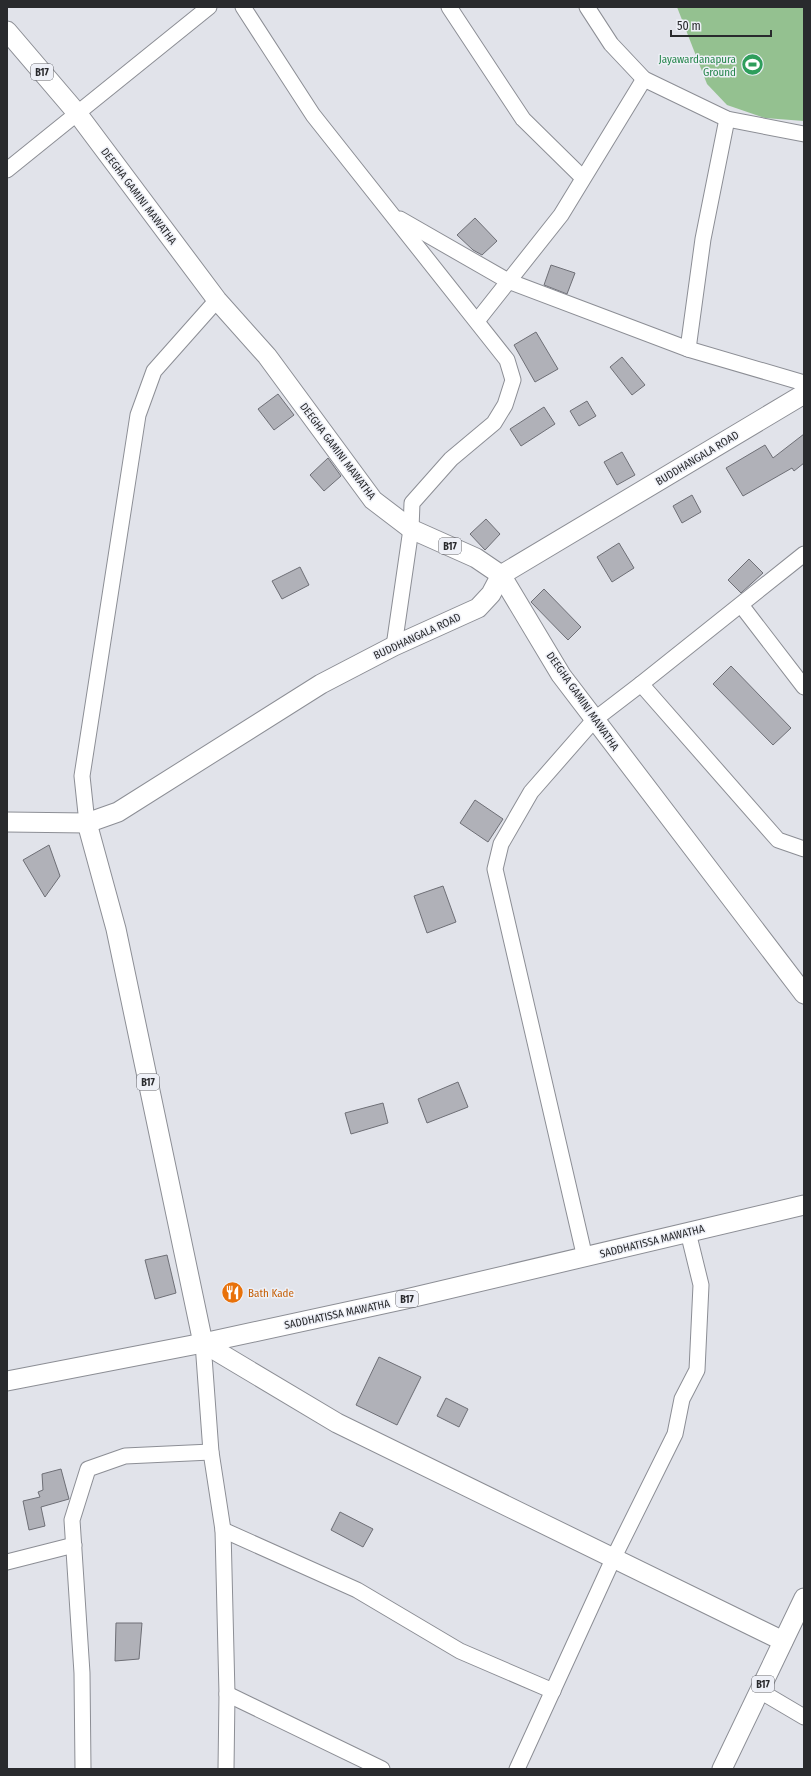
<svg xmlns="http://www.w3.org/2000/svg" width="811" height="1776" font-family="'Fira Sans Condensed',sans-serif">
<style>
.green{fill:#94c190}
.building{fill:#b0b1b8;stroke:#6e6f76}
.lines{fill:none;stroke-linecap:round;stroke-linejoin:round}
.minor-casing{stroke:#8c8e95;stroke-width:17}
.major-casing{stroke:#8c8e95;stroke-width:21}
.minor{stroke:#fff;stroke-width:15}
.major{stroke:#fff;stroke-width:19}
.labels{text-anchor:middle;stroke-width:3;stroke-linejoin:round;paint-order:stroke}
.shield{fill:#eef0f7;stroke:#64656a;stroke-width:1}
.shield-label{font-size:10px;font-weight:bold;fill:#292a2d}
.leisure-label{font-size:11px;fill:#27864d;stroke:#eef0f7;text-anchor:end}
.street-label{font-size:11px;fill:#292a2d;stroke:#eef0f7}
.food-label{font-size:11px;fill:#c56008;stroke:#eef0f7;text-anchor:start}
</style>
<rect width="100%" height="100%" fill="#e1e3ea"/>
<polygon class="green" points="677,7 804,7 804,121 765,118 727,105 707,84"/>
<g class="building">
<polygon points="475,218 497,241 482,255 473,250 457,235"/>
<polygon points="551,265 575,273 567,294 544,285"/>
<polygon points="536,332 558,369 535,382 514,345"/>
<polygon points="622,357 645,385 632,395 610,367"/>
<polygon points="278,394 294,415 274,430 258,409"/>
<polygon points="587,401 596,416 579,426 570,411"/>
<polygon points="544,407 555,424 521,446 510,429"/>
<polygon points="804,434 804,463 794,471 792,468 743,496 726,468 765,445 773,458"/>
<polygon points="622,452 635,475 617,485 604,462"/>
<polygon points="328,458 341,476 324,491 310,475"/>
<polygon points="692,495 701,512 682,523 673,506"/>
<polygon points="486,519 500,534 485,550 470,534"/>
<polygon points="619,543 634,568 612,582 597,557"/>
<polygon points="749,559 763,573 741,593 728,580"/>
<polygon points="300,567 309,585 282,599 272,581"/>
<polygon points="544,589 581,627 568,640 531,602"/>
<polygon points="731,666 791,728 773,745 713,684"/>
<polygon points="475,800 503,819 488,842 460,823"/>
<polygon points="49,845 60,876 45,897 23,860"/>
<polygon points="443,886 456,922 427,933 414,896"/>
<polygon points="458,1082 468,1107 427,1123 418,1099"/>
<polygon points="383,1103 388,1123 351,1134 345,1113"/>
<polygon points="167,1255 176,1293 155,1299 145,1260"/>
<polygon points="379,1357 421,1377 397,1425 356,1405"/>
<polygon points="446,1398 468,1409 459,1427 437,1416"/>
<polygon points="61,1469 69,1499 41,1507 45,1526 29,1530 23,1501 40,1497 38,1492 43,1490 42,1474"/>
<polygon points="340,1512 373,1529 363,1547 331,1530"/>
<polygon points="116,1623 142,1623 139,1659 115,1661"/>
</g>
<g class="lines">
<defs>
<g id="minor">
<polyline points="243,7 313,115 507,360 513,380 505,405 494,423 451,459 412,503 411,529 394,646"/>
<polyline points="449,7 523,119 583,178"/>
<polyline points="587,7 611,44 644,79 727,119 804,134"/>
<polyline points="7,170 209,7"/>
<polyline points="400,219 508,281 688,349 804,383"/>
<polyline points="477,321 561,215 644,79"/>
<polyline points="688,349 703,239 727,119"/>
<polyline points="741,605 804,687"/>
<polyline points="641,684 778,840 804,849"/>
<polyline points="87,823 82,776 138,415 154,371 217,300"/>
<polyline points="585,1258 495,869 501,844 531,792 594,720 641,684 804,554"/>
<polyline points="203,1343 211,1452 223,1530 227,1694 226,1769"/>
<polyline points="223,1530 357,1590 460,1651 553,1691"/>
<polyline points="7,1562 74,1545"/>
<polyline points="760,1691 804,1717"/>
<polyline points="227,1694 382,1769"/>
<polyline points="83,1769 82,1673 72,1520 88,1469 125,1456 211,1452"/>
<polyline points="517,1769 614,1557 675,1434 682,1399 697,1370 701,1285 688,1232"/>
</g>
<g id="major">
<polyline points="7,31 77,113 217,300 267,356 373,500 411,529 476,558 501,575 561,675 804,994"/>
<polyline points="7,822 87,823 118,812 321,684 394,646 478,608 491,594 501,575 804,394"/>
<polyline points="87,823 116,929 203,1343 337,1423 783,1641"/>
<polyline points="7,1381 203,1343 406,1299 804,1205"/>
<polyline points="722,1769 804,1598"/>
</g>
</defs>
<use href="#minor" class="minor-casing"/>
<use href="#major" class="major-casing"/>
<use href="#minor" class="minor"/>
<use href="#major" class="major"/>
</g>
<defs>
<symbol id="stadium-disc" viewBox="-11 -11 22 22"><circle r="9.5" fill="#2e9e5b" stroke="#eef0f7"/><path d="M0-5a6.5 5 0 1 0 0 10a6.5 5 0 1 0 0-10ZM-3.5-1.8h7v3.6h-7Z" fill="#fff"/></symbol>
<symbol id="restaurant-disc" viewBox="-11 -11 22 22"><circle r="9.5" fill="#e8710a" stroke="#eef0f7"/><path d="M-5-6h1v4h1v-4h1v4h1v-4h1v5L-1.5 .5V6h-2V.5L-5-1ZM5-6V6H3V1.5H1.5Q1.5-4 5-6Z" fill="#fff"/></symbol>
</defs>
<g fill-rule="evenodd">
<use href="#stadium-disc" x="740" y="52" width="25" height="25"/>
<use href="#restaurant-disc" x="220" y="1280" width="25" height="25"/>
</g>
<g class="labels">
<g class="shield">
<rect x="31" y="64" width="22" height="16" rx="3"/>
<rect x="439" y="538" width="22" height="16" rx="3"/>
<rect x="137" y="1074" width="22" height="16" rx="3"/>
<rect x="396" y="1291" width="22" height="16" rx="3"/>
<rect x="752" y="1676" width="22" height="16" rx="3"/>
</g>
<g class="shield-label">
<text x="42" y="76">B17</text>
<text x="450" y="550">B17</text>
<text x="148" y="1086">B17</text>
<text x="407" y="1303">B17</text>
<text x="763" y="1688">B17</text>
</g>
<g class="leisure-label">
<text x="736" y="63">Jayawardanapura<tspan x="736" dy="13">Ground</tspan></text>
</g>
<g class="street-label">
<text transform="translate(139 196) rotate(53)" y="4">DEEGHA GAMINI MAWATHA</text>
<text transform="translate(338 451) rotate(53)" y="4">DEEGHA GAMINI MAWATHA</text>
<text transform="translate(697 458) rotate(-31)" y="4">BUDDHANGALA ROAD</text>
<text transform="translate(417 636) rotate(-25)" y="4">BUDDHANGALA ROAD</text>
<text transform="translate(583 701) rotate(55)" y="4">DEEGHA GAMINI MAWATHA</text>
<text transform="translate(652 1241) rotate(-14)" y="4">SADDHATISSA MAWATHA</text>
<text transform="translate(337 1314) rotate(-12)" y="4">SADDHATISSA MAWATHA</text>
</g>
<g class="food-label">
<text x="248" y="1297">Bath Kade</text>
</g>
</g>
<rect width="811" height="1776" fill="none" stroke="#292a2d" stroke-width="16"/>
<path d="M671 30v6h100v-6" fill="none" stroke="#292a2d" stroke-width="2"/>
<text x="677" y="30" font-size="12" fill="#292a2d" stroke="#eef0f7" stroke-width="3" paint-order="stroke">50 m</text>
</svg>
